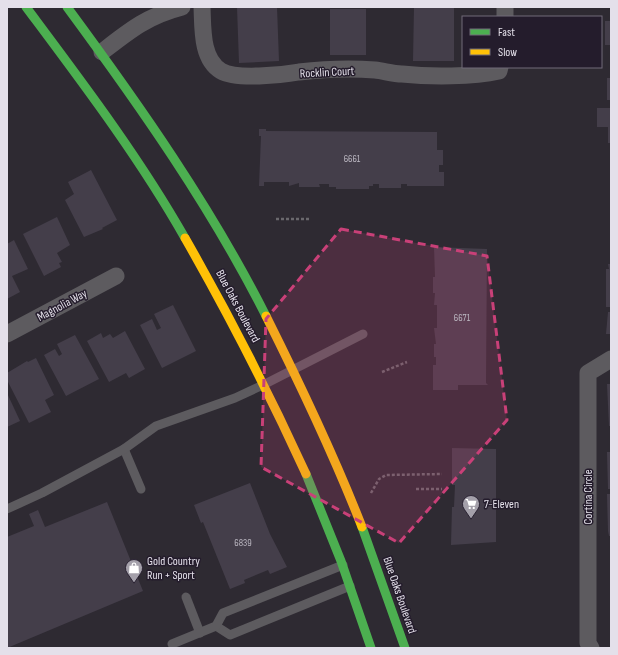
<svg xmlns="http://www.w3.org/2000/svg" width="618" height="655" font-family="'Sofia Sans Condensed',sans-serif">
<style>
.building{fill:#443e4a}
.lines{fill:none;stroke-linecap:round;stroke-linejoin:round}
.path{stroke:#6a686d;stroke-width:2.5;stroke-dasharray:3 2;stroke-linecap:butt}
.lane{stroke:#5d5b5f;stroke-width:9}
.street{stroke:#5d5b5f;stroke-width:17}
.fast{stroke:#4caf50;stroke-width:9}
.slow{stroke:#ffc107;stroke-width:9}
.marked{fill:#c94078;fill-opacity:0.2;stroke:#c94078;stroke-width:3;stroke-dasharray:8 5;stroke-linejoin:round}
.labels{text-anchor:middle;stroke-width:3;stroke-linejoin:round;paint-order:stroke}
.number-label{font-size:10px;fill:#bcb8c2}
.street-label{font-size:12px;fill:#e4e0ea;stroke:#241c2c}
.poi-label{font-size:12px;fill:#e4e0ea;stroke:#241c2c;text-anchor:start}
</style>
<rect width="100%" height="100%" fill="#2e2a32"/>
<g class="building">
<polygon points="237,7 277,7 279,61 239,63"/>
<polygon points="414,7 454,7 454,61 413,61"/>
<rect x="330" y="9" width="36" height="46"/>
<rect x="605" y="21" width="6" height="24"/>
<rect x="607" y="78" width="4" height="22"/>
<polygon points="597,108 611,108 611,143 608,143 608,127 597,127"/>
<polygon points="259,129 266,129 266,131 437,132 437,150 443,150 443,165 439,165 439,172 444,172 444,186 407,186 407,184 401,184 401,188 379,188 379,184 373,184 373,186 369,186 369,189 336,189 336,187 329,187 329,184 319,184 320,187 299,187 299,183 289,186 289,182 264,182 264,186 259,186 261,136 259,136"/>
<polygon points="91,170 117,220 102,228 103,229 84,237 65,200 74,194 68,182"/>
<polygon points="57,217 70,245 57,253 62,262 59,263 61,267 44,276 23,234"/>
<polygon points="14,240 28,269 12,276 20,292 7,299 7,244"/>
<polygon points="434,247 487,249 486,383 488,385 458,385 458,390 433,390 433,365 436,365 436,357 434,357 434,344 436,344 434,328 437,328 437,305 434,305 435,293 433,293 433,277 435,277"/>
<polygon points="608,264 611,264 611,307 606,307 606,269 609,269"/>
<polygon points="173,305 196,351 162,368 140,325 152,319 157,330 161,328 154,314"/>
<polygon points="608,312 611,312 611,334 606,334"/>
<polygon points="125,331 145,369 129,378 126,373 109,382 87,341 101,333 103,338 110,334 113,338"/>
<polygon points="75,335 99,379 66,396 44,355 55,349 59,356 62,354 57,344"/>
<polygon points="36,358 54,395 45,400 51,412 29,423 7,380 7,373 27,361 28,362"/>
<polygon points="607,384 611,384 611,426 609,426"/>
<polygon points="7,393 20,421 7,427"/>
<polygon points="452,448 496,449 496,542 451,545 452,507 454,507 455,485 452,485"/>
<polygon points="607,452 611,452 611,489 608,489"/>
<polygon points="250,483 270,534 287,567 270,574 268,570 244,580 245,583 230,589 203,522 201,523 194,505"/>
<polygon points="607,494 611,494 611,536 609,536 608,531"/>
<polygon points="107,502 143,591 7,648 7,537 34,526 29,514 38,510 45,527"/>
</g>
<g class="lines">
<g class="path">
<polyline points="276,219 309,219"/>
<polyline points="382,372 407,362"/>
<polyline points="416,489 442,489"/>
<polyline points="371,493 379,479 386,475 442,474"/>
</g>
<g class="lane">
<polyline points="124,449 141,489"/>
<polyline points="7,509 42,493 124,449 156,426 235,398 265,384 363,334"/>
<polyline points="186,597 200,633"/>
<polyline points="216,626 230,635 350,586"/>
<polyline points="172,644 216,626 223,613 343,565"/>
</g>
<g class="street">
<path d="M202 7C203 28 201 59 221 71 236 80 282 75 299 72 324 69 351 68 375 70 384 71 393 74 402 74 430 77 473 77 499 71L500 67"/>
<polyline points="505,7 505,17"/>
<path d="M102 52C129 31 147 16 182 7"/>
<polyline points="7,334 116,276"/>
<polyline points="591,648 588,643 588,373 611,359"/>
</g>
<g class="fast">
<path d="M26 7C82 82 139 157 185 238"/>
<path d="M67 7C140 106 211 207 266 316"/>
<polyline points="306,474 341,561 371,648"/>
<polyline points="362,527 405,648"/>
</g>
<g class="slow">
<path d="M185 238C229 315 269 393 306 474"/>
<path d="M266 316C301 386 334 455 362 527"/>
</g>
</g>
<path class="marked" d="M341 229 487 256 507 420 399 543 261 467 266 319Z"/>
<defs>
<symbol id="supermarket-pin" viewBox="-11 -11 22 30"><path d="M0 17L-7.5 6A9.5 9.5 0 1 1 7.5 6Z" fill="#a4a0aa" stroke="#241c2c"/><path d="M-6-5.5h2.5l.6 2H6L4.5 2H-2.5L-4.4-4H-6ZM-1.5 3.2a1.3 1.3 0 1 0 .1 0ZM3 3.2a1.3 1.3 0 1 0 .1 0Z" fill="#fff"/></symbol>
<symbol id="shop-pin" viewBox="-11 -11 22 30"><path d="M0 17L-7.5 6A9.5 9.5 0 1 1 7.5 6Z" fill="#a4a0aa" stroke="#241c2c"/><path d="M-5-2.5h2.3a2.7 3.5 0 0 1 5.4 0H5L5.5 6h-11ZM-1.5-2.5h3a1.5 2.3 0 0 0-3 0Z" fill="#fff"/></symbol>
</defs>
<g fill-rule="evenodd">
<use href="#supermarket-pin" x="461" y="494" width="20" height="27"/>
<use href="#shop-pin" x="124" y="558" width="20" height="27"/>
</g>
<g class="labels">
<g class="number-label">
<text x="352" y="162">6661</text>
<text x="462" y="321">6671</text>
<text x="243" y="546">6839</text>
</g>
<g class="street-label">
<text transform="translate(327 72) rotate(-3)" y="4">Rocklin Court</text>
<text transform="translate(62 305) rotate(-28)" y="4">Magnolia Way</text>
<text transform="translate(238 306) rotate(62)" y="4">Blue Oaks Boulevard</text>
<text transform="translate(588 497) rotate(-90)" y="4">Cortina Circle</text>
<text transform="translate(400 595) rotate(71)" y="4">Blue Oaks Boulevard</text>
</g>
<g class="poi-label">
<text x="484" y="508">7-Eleven</text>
<text x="147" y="565">Gold Country<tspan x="147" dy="14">Run + Sport</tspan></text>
</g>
</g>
<rect width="618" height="655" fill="none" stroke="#e4e0ea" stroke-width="16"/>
<rect x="462" y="16" width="140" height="52" fill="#241c2c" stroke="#716a78"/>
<rect x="470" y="29" width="20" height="6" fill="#4caf50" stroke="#716a78"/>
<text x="498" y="36" font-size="12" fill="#e4e0ea">Fast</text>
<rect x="470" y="49" width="20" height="6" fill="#ffc107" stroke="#716a78"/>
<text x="498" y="56" font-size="12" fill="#e4e0ea">Slow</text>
</svg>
